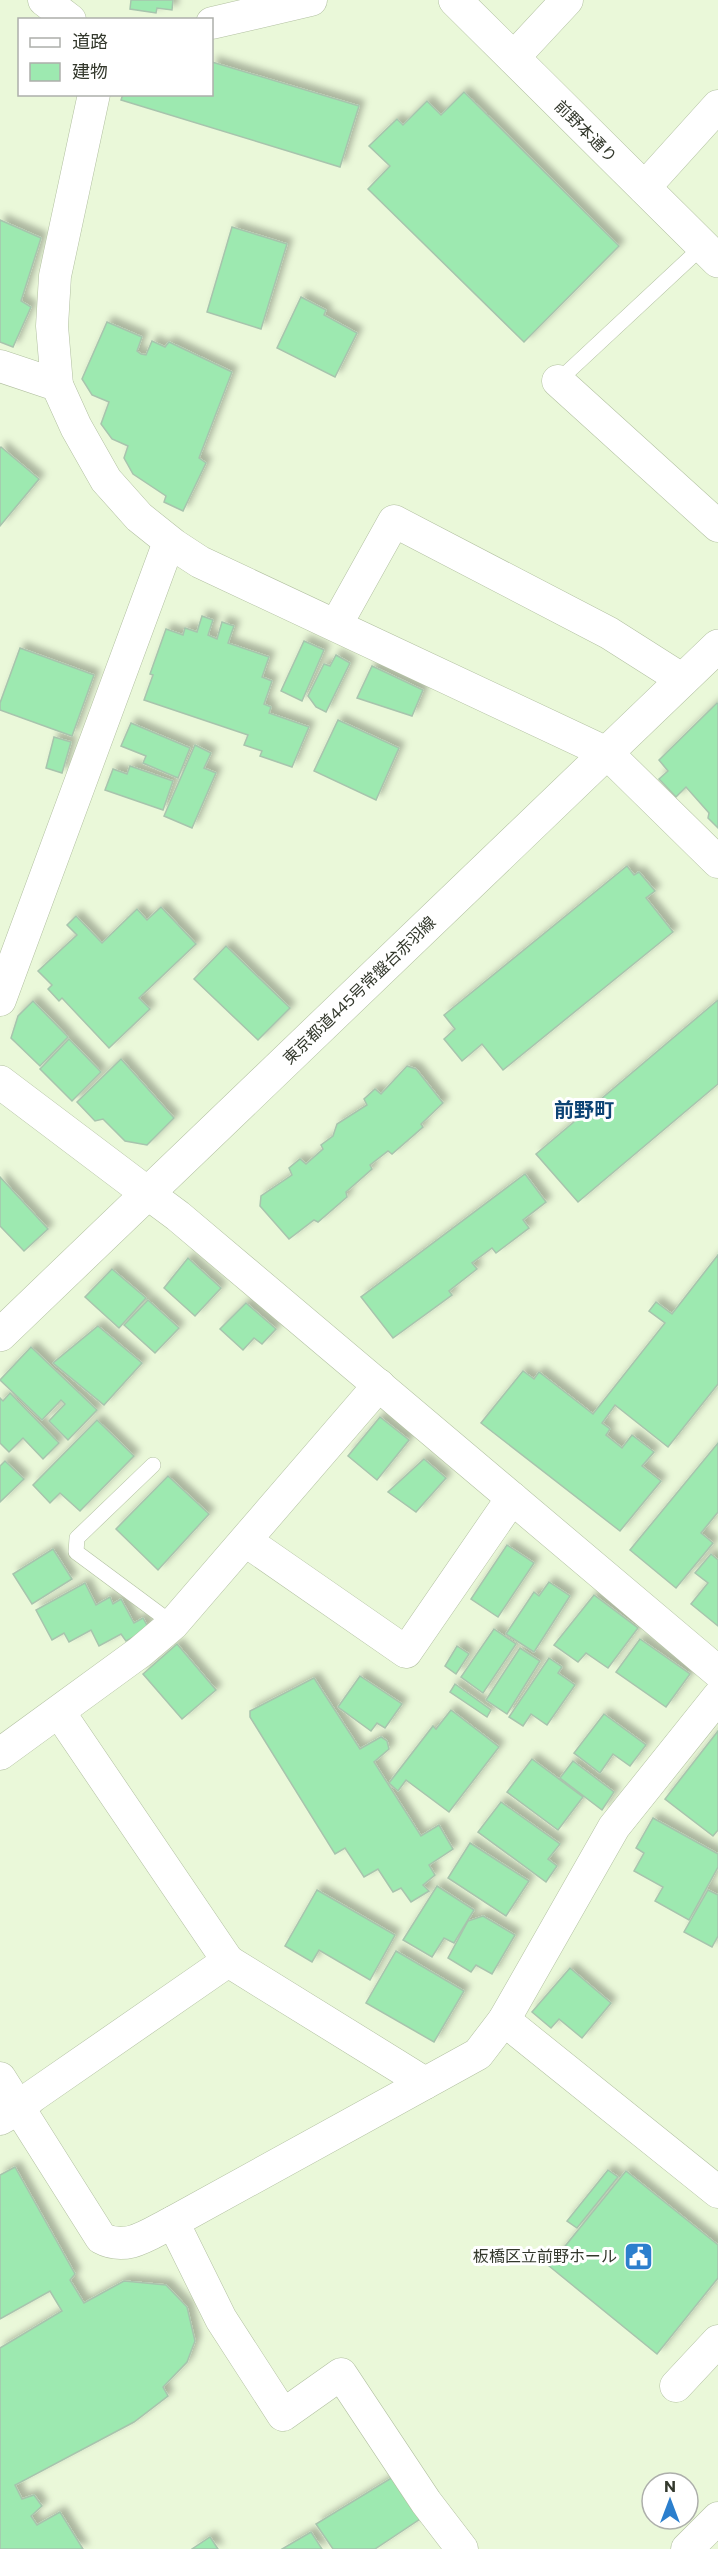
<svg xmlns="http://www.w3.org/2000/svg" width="718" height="2549" font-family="Commissioner,'Noto Sans JP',sans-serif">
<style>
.building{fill:#9de9b0;stroke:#a7c4ad;stroke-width:1.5;filter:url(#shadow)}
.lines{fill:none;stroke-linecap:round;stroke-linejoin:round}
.service-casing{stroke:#b2c0a1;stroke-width:16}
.minor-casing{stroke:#b2c0a1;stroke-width:33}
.tertiary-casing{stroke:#b2c0a1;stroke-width:34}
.secondary-casing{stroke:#b2c0a1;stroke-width:34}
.service{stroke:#fff;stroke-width:15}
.minor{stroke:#fff;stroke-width:32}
.tertiary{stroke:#fff;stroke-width:33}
.secondary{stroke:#fff;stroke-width:33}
.labels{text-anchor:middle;stroke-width:6;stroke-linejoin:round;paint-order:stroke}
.street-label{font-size:16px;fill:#33382c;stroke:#fff}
.poi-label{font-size:16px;fill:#33382c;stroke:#fff;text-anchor:end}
.quarter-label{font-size:20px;font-weight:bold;fill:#0c4374;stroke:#fff}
</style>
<defs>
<filter id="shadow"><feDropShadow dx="5.5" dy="-5.5" stdDeviation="3" flood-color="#0004"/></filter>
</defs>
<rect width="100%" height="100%" fill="#eaf8d9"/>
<g class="building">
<polygon points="131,0 173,0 172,10 157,8 156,13 130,9"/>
<polygon points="212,62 359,106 340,167 121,100 123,94 212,94"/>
<polygon points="464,92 619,246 524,342 368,189 390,166 369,146 397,119 403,125 427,101 441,115"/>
<polygon points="0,220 41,238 21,301 31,307 13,347 0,342"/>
<polygon points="232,227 287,244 261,329 207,312"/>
<polygon points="301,297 326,310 324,315 357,333 335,377 277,348"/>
<polygon points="107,322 142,337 137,351 141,354 146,355 152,341 165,347 169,342 232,372 199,458 206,463 183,511 164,502 166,496 133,474 124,458 128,446 112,439 101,424 109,402 92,395 82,379"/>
<polygon points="1,447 39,479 0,526 0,448"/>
<polygon points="202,616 213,620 208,635 217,639 222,622 234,626 228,643 269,657 262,677 272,681 264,704 271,707 269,713 309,727 292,767 260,756 262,751 244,745 248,735 144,700 153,675 150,674 166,629 183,635 185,628 197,632"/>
<polygon points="304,641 324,650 302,701 281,691"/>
<polygon points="20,648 94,675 72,736 0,710 0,703"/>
<polygon points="336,655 350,663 326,712 316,707 308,696 324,664 330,666"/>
<polygon points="372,666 423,690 412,716 357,698"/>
<polygon points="717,703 718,704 718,828 708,818 709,813 686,787 676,797 659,779 668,771 659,760"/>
<polygon points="338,720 399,748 376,800 314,771"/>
<polygon points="131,723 190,748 178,778 143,763 146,756 121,746"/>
<polygon points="54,737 71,742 62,773 46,768"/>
<polygon points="195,745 211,753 204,768 216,773 192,828 164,816"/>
<polygon points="130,766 173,781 163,810 105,790 113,769 127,774"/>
<polygon points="627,866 634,875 639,872 655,891 646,898 673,932 503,1070 482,1044 462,1061 444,1039 455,1029 444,1015"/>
<polygon points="161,907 196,944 139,998 150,1009 109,1048 62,998 59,1001 48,989 52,985 38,971 77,935 67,925 76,916 102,943 137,909 147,920"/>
<polygon points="226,946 290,1008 258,1040 194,979"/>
<polygon points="718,1000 718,1084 578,1202 536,1154"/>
<polygon points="33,1001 68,1037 40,1066 11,1038 18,1016"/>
<polygon points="69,1039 101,1072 72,1101 40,1069"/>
<polygon points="121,1059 174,1118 147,1145 125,1141 103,1119 95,1121 77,1102"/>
<polygon points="407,1066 416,1069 443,1103 421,1124 423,1127 392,1154 388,1151 370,1165 372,1169 346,1192 347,1197 318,1222 314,1220 289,1239 260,1206 261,1196 292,1175 289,1168 300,1159 306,1164 323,1149 321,1145 333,1136 337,1124 367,1105 364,1099 375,1089 381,1094"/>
<polygon points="525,1174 546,1202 523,1220 529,1228 496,1253 492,1248 472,1263 477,1269 449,1291 452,1295 393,1338 361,1297"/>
<polygon points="0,1177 48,1229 24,1251 0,1226"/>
<polygon points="718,1255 718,1384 668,1447 615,1405 602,1423 610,1429 606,1435 622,1448 632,1435 654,1452 642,1466 661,1481 620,1531 481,1423 523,1371 534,1379 539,1372 593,1414 665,1323 649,1311 656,1302 672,1314"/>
<polygon points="188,1258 221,1288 195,1316 164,1288"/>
<polygon points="112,1269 146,1298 119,1328 85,1297"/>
<polygon points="148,1300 179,1328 155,1353 124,1325"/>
<polygon points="246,1303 276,1329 262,1344 254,1338 243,1350 220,1329"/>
<polygon points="98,1326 142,1363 104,1405 53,1363"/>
<polygon points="31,1347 97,1410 68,1440 49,1421 65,1404 61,1400 42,1420 0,1380"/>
<polygon points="10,1393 59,1443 43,1459 23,1438 9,1452 0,1443 0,1398 3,1401"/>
<polygon points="380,1417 409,1440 377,1480 348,1456"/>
<polygon points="97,1420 134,1456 80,1511 60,1493 50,1503 33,1485"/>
<polygon points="718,1443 718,1512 701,1533 713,1543 676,1588 630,1550"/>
<polygon points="424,1459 446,1478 416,1512 388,1492"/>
<polygon points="5,1461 24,1479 0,1502 0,1466"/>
<polygon points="168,1476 209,1514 158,1570 116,1529"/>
<polygon points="507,1545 534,1563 498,1617 471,1599"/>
<polygon points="53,1549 72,1579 32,1604 13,1574"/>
<polygon points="711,1554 718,1560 718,1626 691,1604 708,1583 695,1573"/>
<polygon points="549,1582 570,1596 534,1652 506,1634 534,1592 539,1596"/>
<polygon points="85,1583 96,1605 110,1597 113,1604 121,1599 134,1623 143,1618 149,1629 126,1641 121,1634 99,1646 91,1630 69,1642 64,1633 52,1640 36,1610"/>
<polygon points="594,1595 638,1628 608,1668 586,1653 578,1662 554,1645"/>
<polygon points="494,1629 516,1644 483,1693 461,1677"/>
<polygon points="640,1639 690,1674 666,1707 616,1672"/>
<polygon points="177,1644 216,1690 182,1719 143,1674"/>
<polygon points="457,1646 469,1654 456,1674 445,1666"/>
<polygon points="520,1648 540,1661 507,1714 486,1700"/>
<polygon points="549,1658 562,1667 558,1673 575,1685 547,1725 531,1714 523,1726 509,1717"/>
<polygon points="360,1676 402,1704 385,1728 377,1723 371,1731 338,1707"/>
<polygon points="314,1678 360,1749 381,1737 387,1741 389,1749 374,1762 421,1836 439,1825 453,1849 429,1865 435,1875 423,1885 429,1891 411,1902 401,1888 393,1892 378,1869 364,1877 345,1848 335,1854 250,1717 250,1711"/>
<polygon points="455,1684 491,1710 487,1717 450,1692"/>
<polygon points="451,1710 499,1747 449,1812 406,1780 398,1791 389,1783 433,1726 436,1729"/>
<polygon points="604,1714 646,1745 630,1766 613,1754 600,1773 574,1753"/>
<polygon points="718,1731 718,1830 713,1836 665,1799"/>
<polygon points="532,1759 583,1797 558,1830 507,1792"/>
<polygon points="573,1761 614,1792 602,1810 560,1778"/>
<polygon points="501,1802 560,1844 548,1859 557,1866 546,1882 478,1832"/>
<polygon points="653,1818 718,1854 718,1867 689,1920 655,1901 663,1887 634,1871 644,1853 636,1848"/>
<polygon points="470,1843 529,1881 506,1916 448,1878"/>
<polygon points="437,1886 474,1910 454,1943 444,1938 432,1957 403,1940"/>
<polygon points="317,1890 395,1935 370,1980 319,1950 312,1962 285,1946"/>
<polygon points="708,1890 718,1895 718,1936 712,1947 684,1932"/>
<polygon points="483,1916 515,1935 492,1974 476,1965 471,1972 448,1958 468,1921"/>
<polygon points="396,1951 464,1991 434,2042 366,2003"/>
<polygon points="570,1968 611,2003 582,2038 559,2019 551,2028 532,2012"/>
<polygon points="15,2167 75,2274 70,2280 84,2303 124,2281 166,2285 187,2307 195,2341 187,2362 163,2387 168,2396 134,2422 15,2485 22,2499 34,2495 42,2506 31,2516 37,2525 60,2512 83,2549 0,2549 0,2348 62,2311 50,2291 0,2319 0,2175"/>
<polygon points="608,2170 618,2177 577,2228 567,2221"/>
<polygon points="626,2171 718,2245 718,2278 657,2354 549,2266"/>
<polygon points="393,2477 420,2519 375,2549 333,2549 316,2524"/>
<polygon points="311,2532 322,2549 282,2549"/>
<polygon points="210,2537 218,2549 192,2549"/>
</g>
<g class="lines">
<defs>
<g id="service">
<polyline points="558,381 703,246"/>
<polyline points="153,1465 77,1538 76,1552 173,1624"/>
</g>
<g id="minor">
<polyline points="44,0 70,20"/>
<polyline points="212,23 311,0"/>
<polyline points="513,58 567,0"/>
<polyline points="94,94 55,276 52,326 57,385 76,427 106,480 139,517 174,545 200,562 607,753 718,862"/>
<polyline points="644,188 718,106"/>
<polyline points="0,366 57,385"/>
<polyline points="558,381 718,526"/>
<polyline points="336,625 394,521 609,633 683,680"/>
<polyline points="0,1000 169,542"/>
<polyline points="147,1193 178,1216 718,1672"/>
<polyline points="246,1541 406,1652 512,1498"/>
<polyline points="59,1712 228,1961"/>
<polyline points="0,1754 140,1652 173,1624 379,1385"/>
<polyline points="504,2020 718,2192"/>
<path d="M0 2078 101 2238C127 2252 149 2234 173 2222L478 2054 504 2020 614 1827 718 1697"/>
<polyline points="0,2119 18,2109 33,2096 228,1961 425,2083"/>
<polyline points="173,2222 221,2319 283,2415 341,2374 426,2502 462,2549"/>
<polyline points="676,2386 718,2341"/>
<polyline points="687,2549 718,2518"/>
</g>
<g id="tertiary">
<polyline points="455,0 718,261"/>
<polyline points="0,1082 147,1193"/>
</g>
<polyline id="secondary" points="0,1335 718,646"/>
</defs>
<use href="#service" class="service-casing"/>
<use href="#minor" class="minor-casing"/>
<use href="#tertiary" class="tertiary-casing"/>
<use href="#secondary" class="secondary-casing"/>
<use href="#service" class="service"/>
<use href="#minor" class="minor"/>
<use href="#tertiary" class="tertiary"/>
<use href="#secondary" class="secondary"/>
</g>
<defs>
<symbol id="civic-square" viewBox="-11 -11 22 22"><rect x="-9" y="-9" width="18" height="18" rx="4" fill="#2c7fcd" stroke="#fff"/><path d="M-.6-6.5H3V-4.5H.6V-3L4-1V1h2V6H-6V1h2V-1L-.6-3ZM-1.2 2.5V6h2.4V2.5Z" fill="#fff"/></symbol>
</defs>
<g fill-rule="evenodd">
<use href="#civic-square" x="622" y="2240" width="33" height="33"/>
</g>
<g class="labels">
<g class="street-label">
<text transform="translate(586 131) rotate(45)" y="6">前野本通り</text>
<text transform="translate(359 990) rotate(-44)" y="6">東京都道445号常盤台赤羽線</text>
</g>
<g class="poi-label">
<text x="617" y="2262">板橋区立前野ホール</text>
</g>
<g class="quarter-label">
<text x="584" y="1117">前野町</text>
</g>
</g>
<rect x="18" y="18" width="195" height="78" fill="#ffffff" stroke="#adafab" stroke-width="1.5"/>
<rect x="30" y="38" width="30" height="9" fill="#ffffff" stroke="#adafab" stroke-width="1.5"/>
<text x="72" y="48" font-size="18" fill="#33382c">道路</text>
<rect x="30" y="63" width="30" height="18" fill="#9de9b0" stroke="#adafab" stroke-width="1.5"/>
<text x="72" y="78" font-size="18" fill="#33382c">建物</text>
<g transform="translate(670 2501)"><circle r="28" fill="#ffffff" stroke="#adafab" stroke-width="1.5"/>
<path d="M0-4.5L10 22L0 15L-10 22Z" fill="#2c7fcd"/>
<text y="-9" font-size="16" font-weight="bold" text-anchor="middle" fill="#33382c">N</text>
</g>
</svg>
